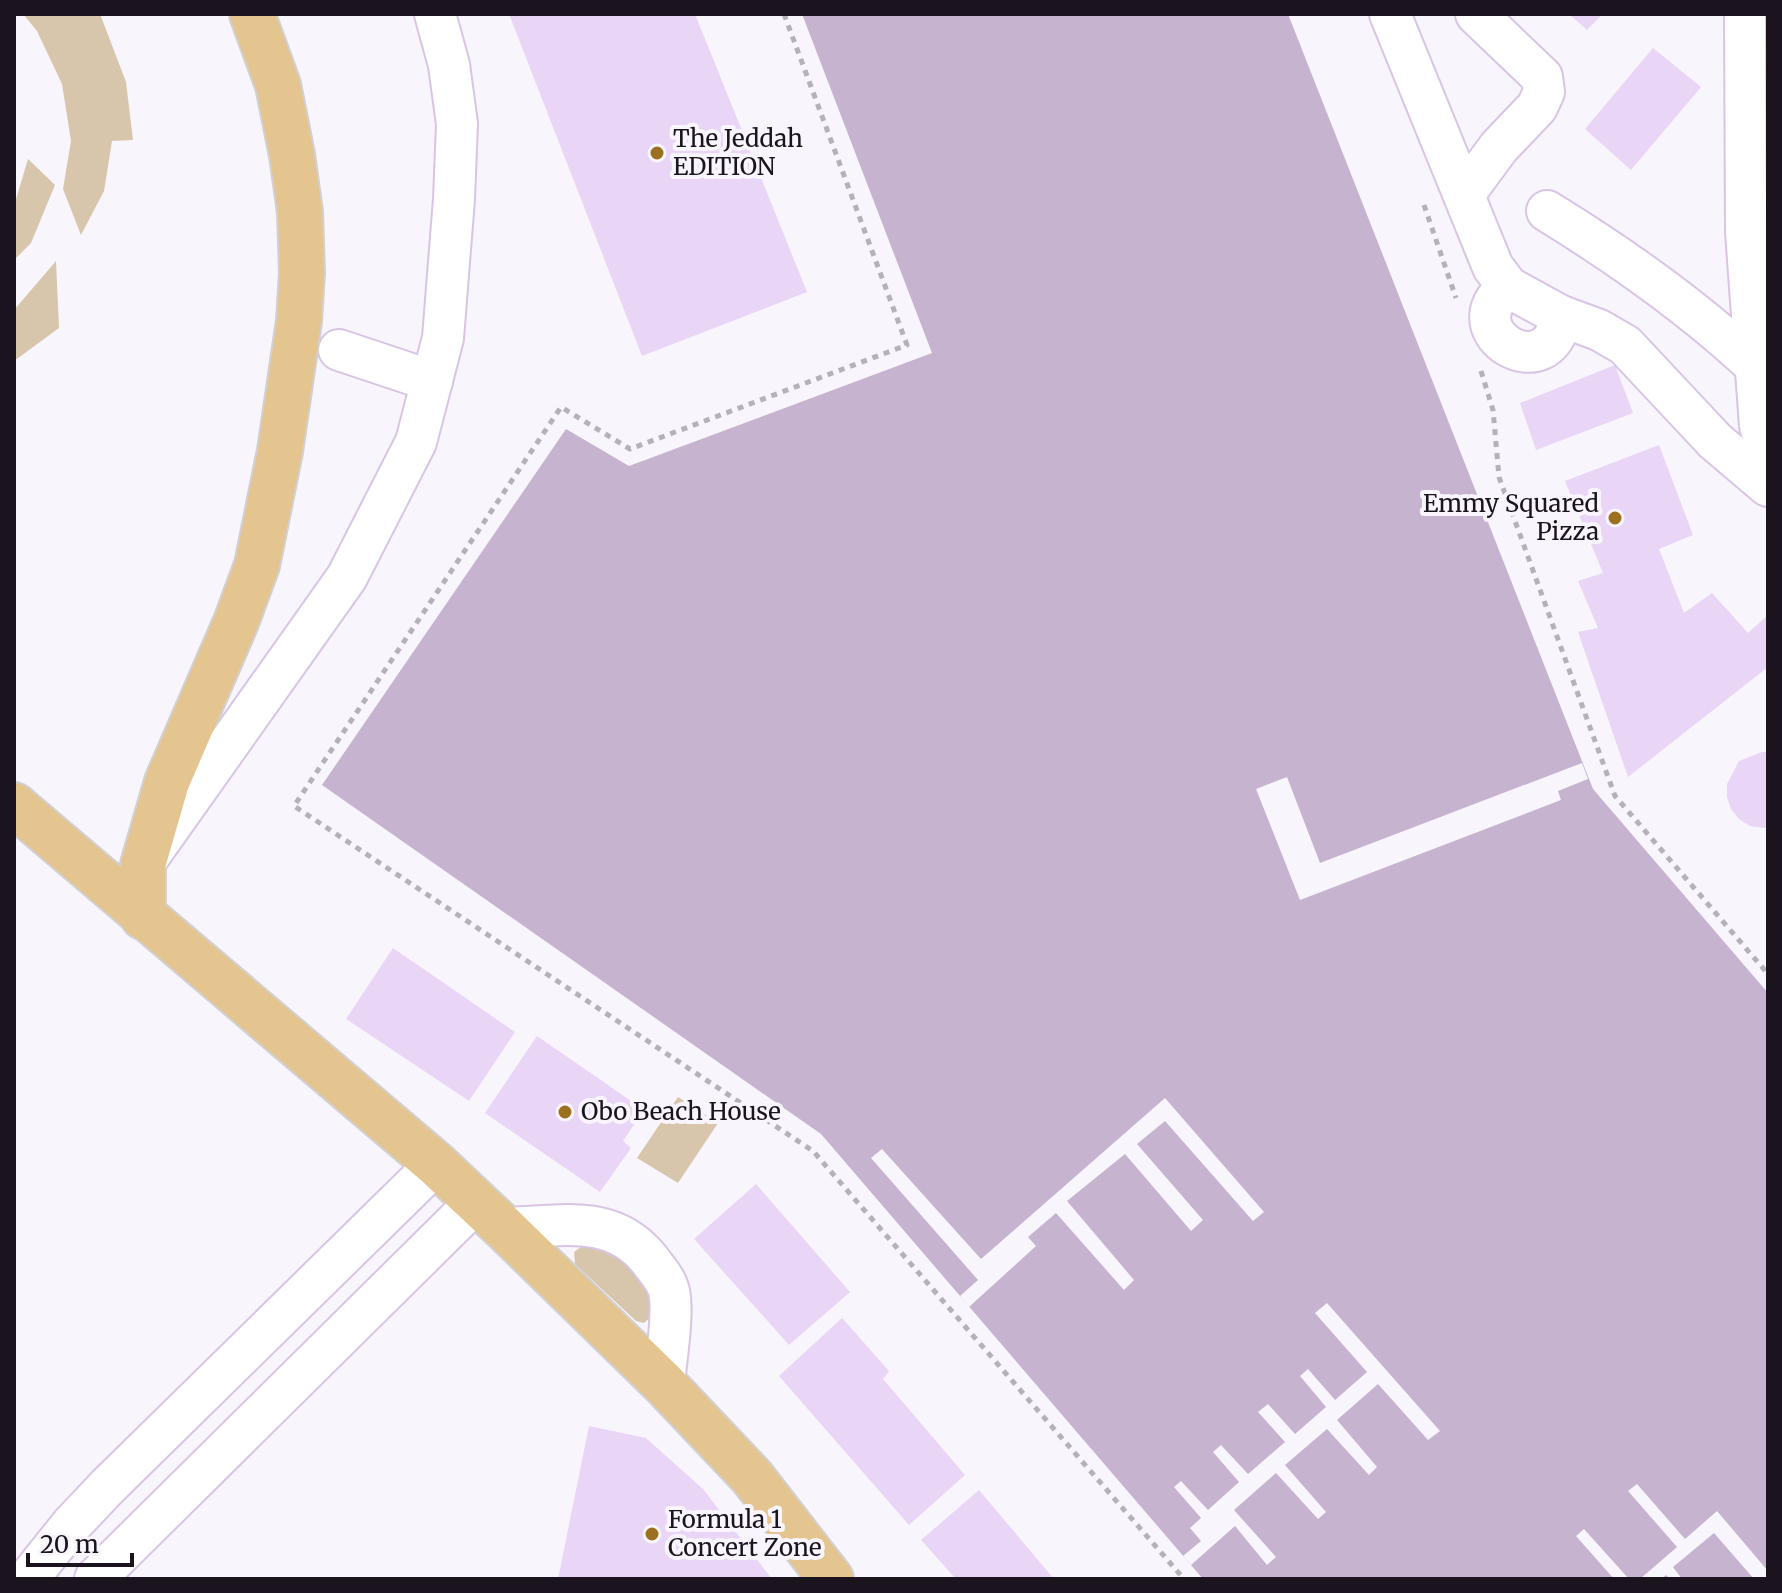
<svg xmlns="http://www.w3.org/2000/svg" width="1782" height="1593" font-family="Merriweather,serif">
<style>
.green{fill:#d7c6ac}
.water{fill:#c5b3d0}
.pier{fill:#f9f5fc}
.building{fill:#e9d5f6}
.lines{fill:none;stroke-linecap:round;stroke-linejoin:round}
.minor-casing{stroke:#d8c5e5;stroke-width:44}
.major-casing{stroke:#d1d0d2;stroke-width:48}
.path{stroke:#b6b1b9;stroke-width:5;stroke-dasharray:6 6;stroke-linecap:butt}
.minor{stroke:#fff;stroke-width:40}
.major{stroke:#e4c590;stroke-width:44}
.poi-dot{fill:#9b701f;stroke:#f9f5fc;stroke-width:3}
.labels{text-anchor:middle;stroke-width:8;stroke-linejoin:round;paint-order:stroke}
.poi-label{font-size:24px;fill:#1b141f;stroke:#f9f5fc;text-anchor:start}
</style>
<rect width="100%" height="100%" fill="#f9f5fc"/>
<g class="green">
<polygon points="23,14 100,14 126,82 133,140 112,141 104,191 81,235 63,189 71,141 62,84 37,31"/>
<polygon points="28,159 55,185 31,243 14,260 14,206"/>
<polygon points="56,261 59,328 14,361 14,310"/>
<polygon points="678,1097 718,1123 678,1183 637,1158"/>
<path d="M585 1244C610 1248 634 1268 648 1288 652 1295 653 1305 655 1313L644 1323 636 1321 575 1264 574 1252Z"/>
</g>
<polygon class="water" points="802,14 1288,14 1593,789 1768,993 1768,1579 1203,1579 821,1134 322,785 566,429 629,466 932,353"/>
<g class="pier">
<polygon points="1582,763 1588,779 1558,791 1561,800 1300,900 1256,789 1287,777 1320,863"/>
<polygon points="1165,1098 1264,1212 1253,1221 1165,1121 1137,1144 1203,1220 1191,1231 1125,1154 1067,1201 1134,1280 1124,1290 1056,1213 1028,1237 1036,1246 969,1307 960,1296 978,1280 871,1158 882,1149 981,1259"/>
<polygon points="1327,1303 1440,1431 1428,1440 1378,1384 1337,1420 1377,1467 1369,1475 1327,1429 1285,1465 1326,1512 1318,1519 1276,1473 1234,1510 1276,1557 1267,1565 1235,1526 1191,1565 1183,1556 1201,1541 1190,1528 1201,1518 1174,1487 1181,1481 1208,1510 1239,1482 1213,1452 1221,1445 1248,1474 1285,1442 1258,1412 1268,1404 1295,1434 1326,1407 1300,1376 1308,1369 1335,1400 1367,1372 1315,1313"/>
<polygon points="1637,1484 1685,1539 1717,1511 1768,1571 1768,1575 1764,1579 1754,1579 1714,1533 1673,1567 1682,1579 1670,1579 1666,1575 1661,1579 1640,1579 1677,1547 1628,1491"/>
<polygon points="1584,1529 1629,1579 1614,1579 1576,1536"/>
</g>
<g class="building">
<polygon points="509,14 695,14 807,292 642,356"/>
<polygon points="1569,14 1603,14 1587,30"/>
<polygon points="1653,48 1701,87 1631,170 1585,129"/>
<polygon points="1615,365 1633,413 1536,450 1520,403"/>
<polygon points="1659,445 1693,535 1659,549 1684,613 1712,593 1748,633 1768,615 1768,667 1628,777 1578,632 1598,628 1578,581 1603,573 1565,481"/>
<polygon points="1762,752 1768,752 1768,827 1763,828 1750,826 1739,819 1731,809 1727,797 1727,784 1739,761"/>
<polygon points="393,948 515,1032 469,1101 346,1019"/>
<polygon points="537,1036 644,1110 623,1141 631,1148 600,1192 485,1113"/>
<polygon points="756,1184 850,1292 789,1345 694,1239"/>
<polygon points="842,1318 889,1371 883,1379 965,1475 909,1525 779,1376"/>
<polygon points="589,1426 646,1438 703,1489 772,1579 558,1579"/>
<polygon points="979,1490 1054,1579 956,1579 921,1540"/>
</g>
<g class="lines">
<defs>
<g id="minor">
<polyline points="1390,14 1493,267 1508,287"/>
<polyline points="1745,14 1746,232 1760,426 1768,452"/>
<polyline points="1465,193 1499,147 1537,107 1544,92 1542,77 1476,14"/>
<path d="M1547 211C1625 259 1699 311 1765 375"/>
<path d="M1508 287 1561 316C1551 391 1450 332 1508 287Z"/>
<polyline points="1561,316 1599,330 1625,345 1715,441 1768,486"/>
<polyline points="339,350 432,381"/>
<polyline points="150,855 347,577 416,442 443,338 454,199 457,124 449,65 435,14"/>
<path d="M504 1228C558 1227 611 1212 649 1259 656 1269 666 1279 669 1291 674 1313 666 1360 664 1384"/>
<polyline points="28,1579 72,1524 107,1487 436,1164"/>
<polyline points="95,1579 476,1202"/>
</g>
<g id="major">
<polyline points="14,805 436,1164 504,1228 664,1384 752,1477 831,1579"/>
<polyline points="143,917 143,865 167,782 236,622 257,565 280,451 299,321 302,273 300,212 292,155 278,85 252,14"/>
</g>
</defs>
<use href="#minor" class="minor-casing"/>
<use href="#major" class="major-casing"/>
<g class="path">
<polyline points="784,14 907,345 630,449 561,407 294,806 813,1151 1184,1579"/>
<polyline points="1424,205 1456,298"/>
<polyline points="1481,371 1493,410 1499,477 1615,796 1768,974"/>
</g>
<use href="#minor" class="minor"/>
<use href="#major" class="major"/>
</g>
<g class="poi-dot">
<circle cx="657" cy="153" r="8"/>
<circle cx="1615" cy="518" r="8"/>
<circle cx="565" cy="1112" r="8"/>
<circle cx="652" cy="1534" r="8"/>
</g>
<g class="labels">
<g class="poi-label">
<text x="673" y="147">The Jeddah<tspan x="673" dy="28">EDITION</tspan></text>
<text x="1599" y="512" text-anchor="end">Emmy Squared<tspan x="1599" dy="28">Pizza</tspan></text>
<text x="581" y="1120">Obo Beach House</text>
<text x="668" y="1528">Formula 1<tspan x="668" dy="28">Concert Zone</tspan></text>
</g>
</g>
<rect width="1782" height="1593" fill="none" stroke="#1b141f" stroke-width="32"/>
<path d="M28 1553v12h104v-12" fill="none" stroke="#1b141f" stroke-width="4"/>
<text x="40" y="1553" font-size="24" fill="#1b141f" stroke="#f9f5fc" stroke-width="6" paint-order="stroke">20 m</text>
</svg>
